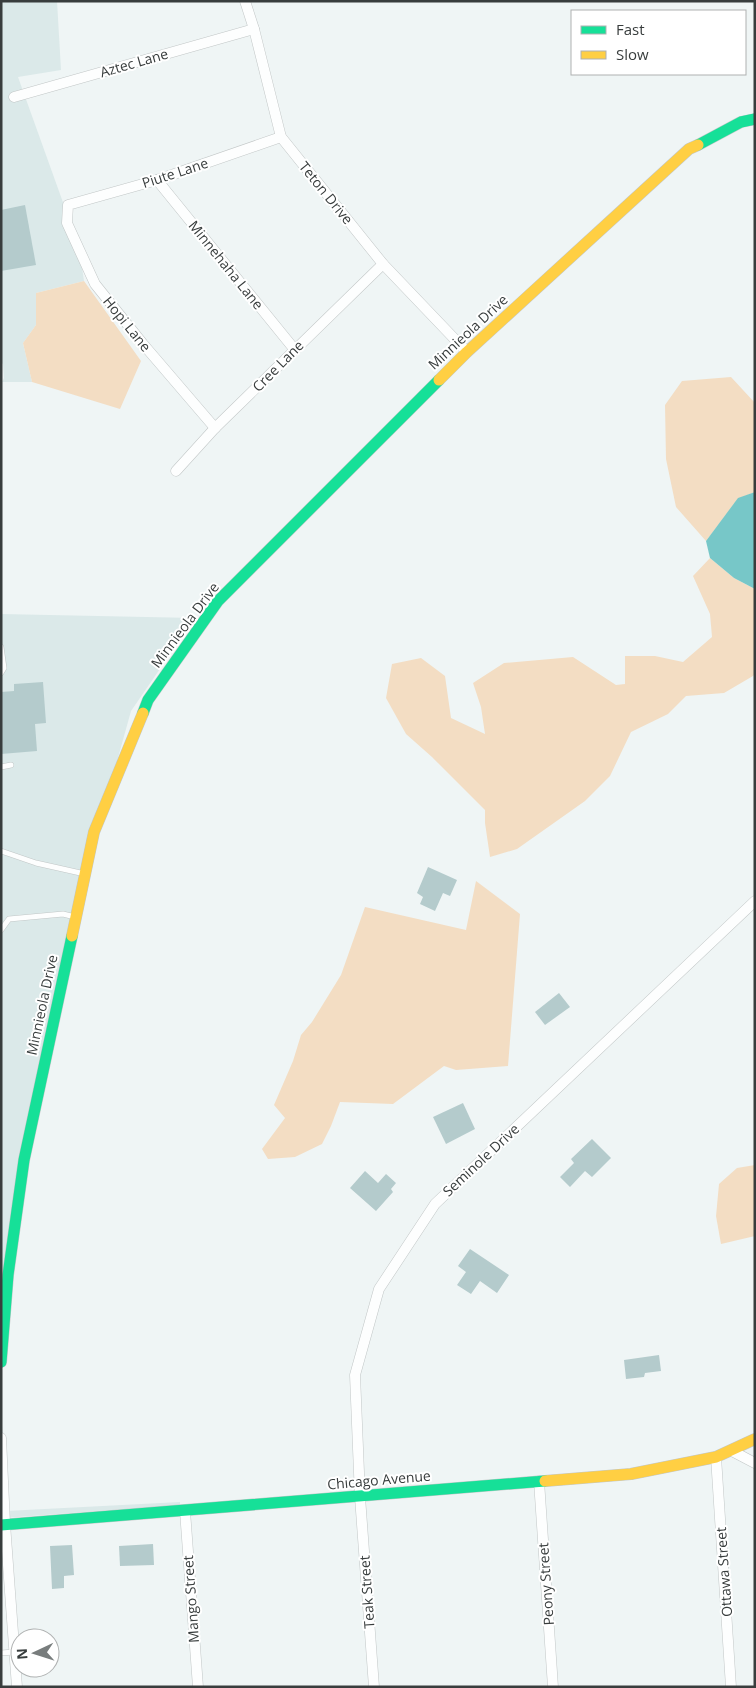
<svg xmlns="http://www.w3.org/2000/svg" width="756" height="1688" font-family="'Open Sans',sans-serif">
<style>
.built{fill:#dbe9e9}
.green{fill:#f3ddc3}
.water{fill:#77c7c8}
.building{fill:#b4cbcc}
.lines{fill:none;stroke-linecap:round;stroke-linejoin:round}
.lane-casing{stroke:#c2c7c7;stroke-width:6}
.street-casing{stroke:#c2c7c7;stroke-width:11}
.fast-casing{stroke:#c2c7c7;stroke-width:12}
.slow-casing{stroke:#c2c7c7;stroke-width:12}
.lane{stroke:#fdfefe;stroke-width:5}
.street{stroke:#fdfefe;stroke-width:10}
.fast{stroke:#16e098;stroke-width:11}
.slow{stroke:#ffcf43;stroke-width:11}
.labels{text-anchor:middle;stroke-width:4;stroke-linejoin:round;paint-order:stroke}
.street-label{font-size:14px;fill:#383d3d;stroke:#fff}
</style>
<rect width="100%" height="100%" fill="#eff5f5"/>
<g class="built">
<polygon points="1,1 57,1 61,70 18,77 79,247 84,281 36,293 36,325 23,343 32,382 2,382 4,378 3,364 1,363"/>
<polygon points="1,614 195,618 131,711 68,938 1,1295"/>
<polygon points="1,1402 6,1511 180,1502 180,1505 4,1518 1,1516"/>
</g>
<g class="green">
<polygon points="84,281 141,361 120,409 32,382 23,343 36,325 36,293"/>
<polygon points="731,377 755,403 755,492 738,499 706,541 676,507 666,459 665,405 682,381"/>
<polygon points="710,558 734,578 755,589 755,674 753,676 724,693 686,696 668,714 631,732 610,776 585,801 517,849 490,857 485,823 485,810 432,757 406,734 386,698 392,664 421,658 445,676 451,718 485,734 481,707 473,683 504,663 573,657 616,685 625,684 625,656 655,656 683,662 712,637 710,614 693,576"/>
<polygon points="476,881 520,914 508,1066 456,1070 444,1066 393,1104 340,1102 331,1126 322,1144 295,1157 268,1159 262,1149 285,1118 274,1105 293,1061 301,1035 312,1022 341,975 365,907 466,930"/>
<polygon points="755,1165 755,1236 721,1244 716,1216 719,1184 737,1168"/>
</g>
<polygon class="water" points="755,492 755,589 734,578 710,558 706,541 738,498"/>
<g class="building">
<polygon points="25,205 36,265 1,271 1,210"/>
<polygon points="43,682 46,723 35,724 37,751 1,754 1,692 14,691 14,684"/>
<polygon points="428,867 457,880 450,896 443,893 435,911 420,904 423,897 417,893"/>
<polygon points="559,993 570,1007 545,1025 535,1012"/>
<polygon points="463,1103 475,1129 446,1144 433,1117"/>
<polygon points="592,1139 611,1158 592,1177 585,1171 570,1187 560,1177 574,1163 571,1159"/>
<polygon points="365,1171 378,1183 386,1174 396,1183 391,1189 393,1192 376,1211 350,1188"/>
<polygon points="470,1249 509,1275 497,1293 480,1281 471,1294 457,1285 466,1272 458,1266"/>
<polygon points="659,1355 661,1371 645,1373 644,1377 626,1379 624,1360"/>
<polygon points="153,1544 154,1565 120,1566 119,1546"/>
<polygon points="72,1545 74,1575 64,1576 64,1588 52,1589 50,1546"/>
</g>
<g class="lines">
<defs>
<g id="lane">
<polyline points="1,647 4,668 1,673"/>
<polyline points="1,767 11,765"/>
<polyline points="1,851 36,863 85,874"/>
<polyline points="1,930 9,919 63,914 75,917"/>
<polyline points="1,1653 14,1652"/>
</g>
<g id="street">
<polyline points="245,1 254,29 281,137 383,264 467,352"/>
<polyline points="14,97 254,29"/>
<polyline points="157,180 295,350"/>
<polyline points="215,428 143,344 95,284 67,223 68,205 157,180 281,137"/>
<polyline points="176,471 215,428 383,264"/>
<polyline points="1,1438 5,1524 17,1687"/>
<polyline points="732,1451 755,1463"/>
<polyline points="716,1457 731,1687"/>
<polyline points="539,1481 553,1687"/>
<polyline points="185,1511 198,1687"/>
<polyline points="374,1687 360,1497 355,1375 379,1289 435,1204 755,901"/>
</g>
<g id="fast">
<polyline points="698,145 741,122 755,119"/>
<polyline points="143,713 148,700 218,601 439,380"/>
<polyline points="1,1362 8,1275 24,1160 72,936"/>
<polyline points="1,1525 545,1481"/>
</g>
<g id="slow">
<polyline points="439,380 467,352 689,149 698,145"/>
<polyline points="72,936 94,832 143,713"/>
<polyline points="545,1481 631,1474 716,1457 755,1439"/>
</g>
</defs>
<use href="#lane" class="lane-casing"/>
<use href="#street" class="street-casing"/>
<use href="#fast" class="fast-casing"/>
<use href="#slow" class="slow-casing"/>
<use href="#lane" class="lane"/>
<use href="#street" class="street"/>
<use href="#fast" class="fast"/>
<use href="#slow" class="slow"/>
</g>
<g class="labels">
<g class="street-label">
<text transform="translate(134 63) rotate(-16)" y="5">Aztec Lane</text>
<text transform="translate(175 173) rotate(-18)" y="5">Piute Lane</text>
<text transform="translate(326 193) rotate(51)" y="5">Teton Drive</text>
<text transform="translate(226 265) rotate(51)" y="5">Minnehaha Lane</text>
<text transform="translate(127 324) rotate(51)" y="5">Hopi Lane</text>
<text transform="translate(468 332) rotate(-43)" y="5">Minnieola Drive</text>
<text transform="translate(278 366) rotate(-45)" y="5">Cree Lane</text>
<text transform="translate(185 625) rotate(-53)" y="5">Minnieola Drive</text>
<text transform="translate(42 1005) rotate(-78)" y="5">Minnieola Drive</text>
<text transform="translate(481 1160) rotate(-43)" y="5">Seminole Drive</text>
<text transform="translate(379 1480) rotate(-5)" y="5">Chicago Avenue</text>
<text transform="translate(724 1572) rotate(-94)" y="5">Ottawa Street</text>
<text transform="translate(546 1584) rotate(-94)" y="5">Peony Street</text>
<text transform="translate(367 1592) rotate(-94)" y="5">Teak Street</text>
<text transform="translate(191 1599) rotate(-94)" y="5">Mango Street</text>
</g>
</g>
<rect width="756" height="1688" fill="none" stroke="#383d3d" stroke-width="5"/>
<rect x="571" y="10" width="175" height="65" fill="#ffffff" stroke="#afb1b1"/>
<rect x="581" y="26" width="25" height="8" fill="#16e098" stroke="#afb1b1"/>
<text x="616" y="35" font-size="15" fill="#383d3d">Fast</text>
<rect x="581" y="51" width="25" height="8" fill="#ffcf43" stroke="#afb1b1"/>
<text x="616" y="60" font-size="15" fill="#383d3d">Slow</text>
<g transform="translate(35 1653) rotate(266)"><circle r="24" fill="#ffffff" stroke="#afb1b1"/>
<path d="M0-4L9 19L0 12L-9 19Z" fill="#787d7d"/>
<text y="-8" font-size="14" font-weight="bold" text-anchor="middle" fill="#383d3d">N</text>
</g>
</svg>
